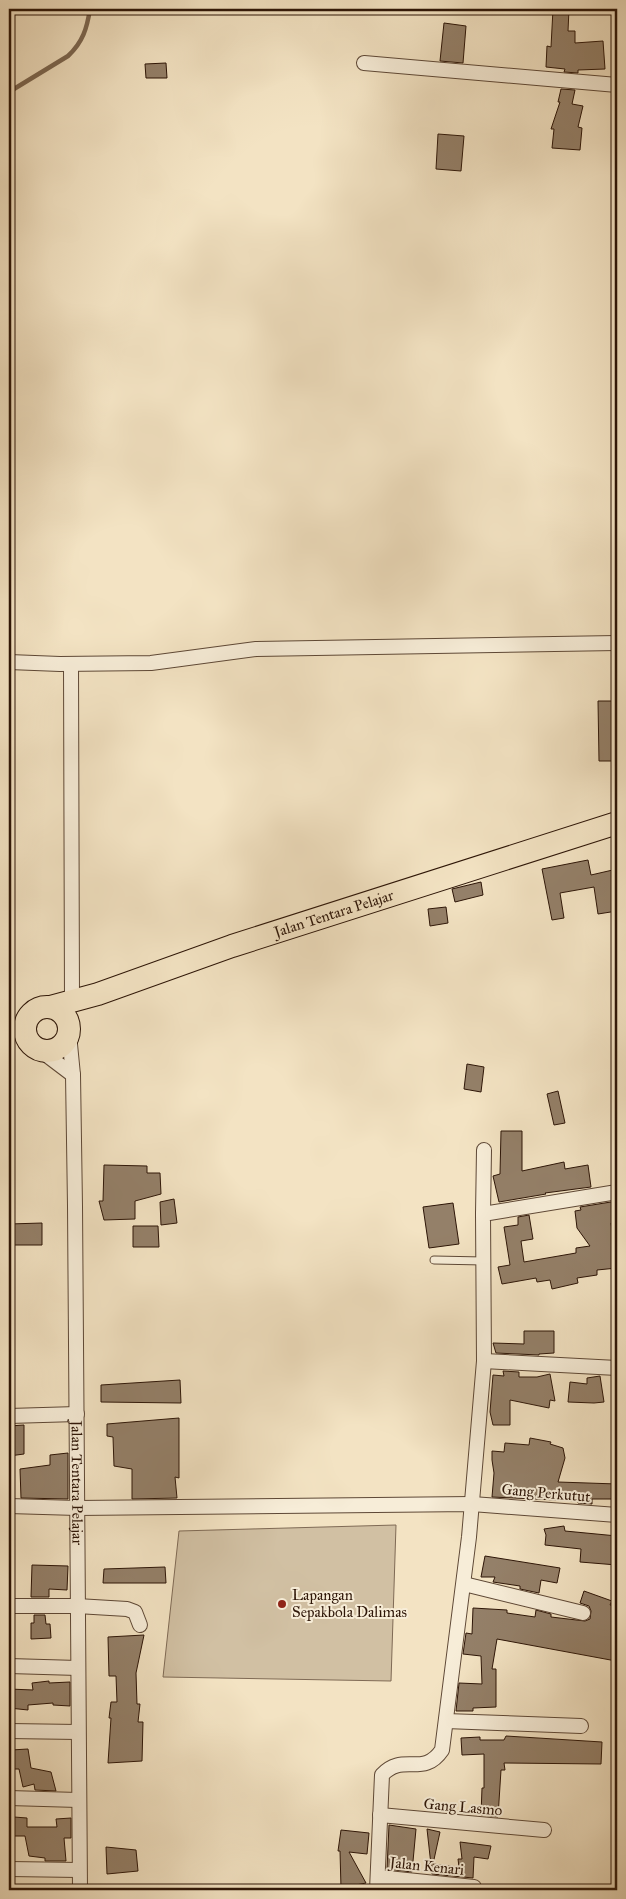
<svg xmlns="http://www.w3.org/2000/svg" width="626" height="1899" font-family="'IM FELL Great Primer',serif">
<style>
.green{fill:#d1c0a3;stroke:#7f6a55}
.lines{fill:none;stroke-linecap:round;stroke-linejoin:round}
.stream{stroke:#7c6751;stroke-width:4.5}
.building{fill:#948069;stroke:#2d1507}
.service-casing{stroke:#5e4836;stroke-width:9}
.minor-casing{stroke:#5e4836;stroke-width:16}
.trunk-casing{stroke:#2d1507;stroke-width:24}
.service{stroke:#f7edd8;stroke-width:7}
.minor{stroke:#f7edd8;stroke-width:14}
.trunk{stroke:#f3e3c3;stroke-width:22}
.poi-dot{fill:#8f2418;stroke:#f7edd8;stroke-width:2}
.labels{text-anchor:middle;stroke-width:4;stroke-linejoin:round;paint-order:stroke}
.street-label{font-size:15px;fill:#2d1507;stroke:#f7edd8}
.poi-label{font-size:15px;fill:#2d1507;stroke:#f7edd8;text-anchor:start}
</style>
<rect width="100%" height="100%" fill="#f3e3c3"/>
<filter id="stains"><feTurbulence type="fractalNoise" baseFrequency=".004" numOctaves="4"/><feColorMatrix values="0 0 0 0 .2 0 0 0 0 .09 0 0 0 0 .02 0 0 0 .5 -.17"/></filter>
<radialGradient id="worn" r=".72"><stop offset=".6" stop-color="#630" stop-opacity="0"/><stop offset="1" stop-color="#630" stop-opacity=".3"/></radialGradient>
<polygon class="green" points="396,1525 391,1681 163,1677 179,1531"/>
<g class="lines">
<path class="stream" d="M9 92 68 56C83 42 87 28 90 9"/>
</g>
<g class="building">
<polygon points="553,9 569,9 568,31 575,31 575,43 603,41 605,69 578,70 578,73 564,72 565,69 546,67 547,46 551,47"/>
<polygon points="444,23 466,26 463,63 440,61"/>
<polygon points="166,63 167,78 146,78 145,64"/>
<polygon points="561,89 575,90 572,104 583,106 578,127 582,128 580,150 552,148 554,129 551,129 560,102 558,102"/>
<polygon points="438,134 464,136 461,171 436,169"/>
<polygon points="598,701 612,701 613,761 599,761"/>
<polygon points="588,860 591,875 617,869 617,911 598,914 594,887 560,893 564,918 552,920 542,869"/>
<polygon points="481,882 483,895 455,902 452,889"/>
<polygon points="446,907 448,923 430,926 428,909"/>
<polygon points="467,1064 484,1067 481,1092 464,1089"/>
<polygon points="558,1091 565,1123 554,1125 547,1094"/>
<polygon points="501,1131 522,1131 522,1171 564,1162 565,1169 588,1165 591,1187 545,1193 546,1194 499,1202 493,1176 500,1174"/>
<polygon points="104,1165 147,1166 147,1173 160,1173 161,1194 135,1201 135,1219 104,1220 99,1201 103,1201"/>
<polygon points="174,1199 177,1223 161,1225 160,1202"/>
<polygon points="617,1201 617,1222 611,1223 617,1268 597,1270 597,1275 577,1278 578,1283 552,1289 550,1280 537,1282 536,1278 502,1284 498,1267 510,1265 504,1227 518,1225 518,1217 529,1215 533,1239 521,1241 524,1262 576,1253 576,1248 590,1246 577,1228 575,1211 581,1210 580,1207"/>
<polygon points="453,1203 459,1244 429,1248 423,1207"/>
<polygon points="42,1223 42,1245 9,1245 9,1224"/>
<polygon points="133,1226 158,1226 159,1247 133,1247"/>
<polygon points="524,1331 554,1331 554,1353 539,1354 539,1355 496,1353 493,1343 524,1344"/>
<polygon points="503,1371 519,1372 519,1377 537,1377 550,1374 555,1401 550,1400 549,1408 510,1400 510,1425 493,1425 490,1412 493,1375 504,1376"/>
<polygon points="600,1376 604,1402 594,1403 568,1402 570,1382 587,1384 587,1378"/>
<polygon points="180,1380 181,1403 101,1402 101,1385"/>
<polygon points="179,1418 179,1478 175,1477 177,1498 132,1499 132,1469 114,1466 113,1437 107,1436 107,1424"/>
<polygon points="24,1425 24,1454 9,1456 9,1426"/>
<polygon points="530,1438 551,1442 550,1444 563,1448 565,1458 558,1482 617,1484 617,1499 592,1499 592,1504 578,1503 578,1501 492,1497 494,1473 492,1460 492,1451 504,1452 505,1443 529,1445"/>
<polygon points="68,1453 68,1499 21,1498 20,1469 50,1465 50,1455"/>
<polygon points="564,1526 565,1531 617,1536 617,1565 580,1562 581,1549 545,1545 546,1535 544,1529"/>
<polygon points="485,1556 560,1568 557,1583 541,1580 539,1593 520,1589 520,1586 493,1582 495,1577 481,1577"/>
<polygon points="32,1565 68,1566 67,1590 49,1589 49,1597 31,1597"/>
<polygon points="165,1567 166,1583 103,1583 104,1569"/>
<polygon points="584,1591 612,1601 610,1605 617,1607 617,1654 616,1661 497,1639 492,1669 496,1669 496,1707 473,1708 473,1711 456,1711 459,1683 482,1684 481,1656 463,1654 466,1633 472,1634 473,1608 507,1610 507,1613 535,1617 536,1610 551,1614 551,1617 585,1621 590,1619 591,1611 589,1606 580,1603"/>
<polygon points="34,1615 45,1615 46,1624 50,1624 51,1638 31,1639 31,1623 34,1623"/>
<polygon points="144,1635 136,1673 137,1704 140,1704 138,1722 143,1722 142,1761 108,1763 111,1718 109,1718 111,1702 117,1702 116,1676 109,1676 108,1637"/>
<polygon points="49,1681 49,1683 70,1682 70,1706 53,1705 53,1703 28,1705 28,1710 9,1708 9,1689 33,1690 32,1683"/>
<polygon points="506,1736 602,1742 601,1764 504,1763 505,1770 501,1770 498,1817 481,1815 482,1788 484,1788 484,1754 462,1755 461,1738 480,1737 480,1740 504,1740"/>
<polygon points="28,1749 31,1768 51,1772 56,1791 35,1790 34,1784 23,1787 19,1769 13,1769 11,1750"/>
<polygon points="14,1817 27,1818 27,1827 57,1827 56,1819 71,1818 71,1838 64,1838 66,1861 45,1861 45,1858 29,1856 25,1836 11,1836"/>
<polygon points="389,1825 416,1829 412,1872 387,1869"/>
<polygon points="427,1829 440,1832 433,1864 459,1867 458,1859 462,1859 460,1842 491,1846 488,1859 474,1857 473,1878 432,1874"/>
<polygon points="341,1830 369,1833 367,1854 349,1852 366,1883 341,1888 340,1851 338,1851"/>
<polygon points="106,1847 136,1850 138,1871 107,1874"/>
</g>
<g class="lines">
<defs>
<polyline id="service" points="434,1260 484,1261"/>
<g id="minor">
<polyline points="364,63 617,85"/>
<polyline points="9,662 60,664 151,663 256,649 617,643"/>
<polyline points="71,664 72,1000"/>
<path id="s1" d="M69 1034 73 1075 75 1206 80 1890"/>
<polyline points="40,1050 73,1075"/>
<polyline points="483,1214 484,1150"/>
<polyline points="484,1361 617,1368"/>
<polyline points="9,1416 77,1414"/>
<polyline points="9,1506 77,1508 472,1504 617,1515"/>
<polyline points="464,1584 583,1613"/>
<polyline points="9,1606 77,1606 127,1609 135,1612 140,1625"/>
<polyline points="9,1666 78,1668"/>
<polyline points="446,1721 581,1726"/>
<polyline points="9,1731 78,1732"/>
<polyline points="9,1798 78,1800"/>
<polyline points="380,1815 544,1830"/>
<polyline points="9,1869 79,1870"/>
<polyline points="378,1877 474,1887"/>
<path d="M377 1890 382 1775C403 1752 423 1778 442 1750L469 1537 484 1361 483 1214 617 1192"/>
</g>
<g id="trunk">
<path id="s2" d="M50 1007 98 994 232 946 617 823"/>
<circle cx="47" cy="1029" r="22"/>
</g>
</defs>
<use href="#service" class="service-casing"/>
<use href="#minor" class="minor-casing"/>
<use href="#trunk" class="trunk-casing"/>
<use href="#service" class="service"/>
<use href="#minor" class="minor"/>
<use href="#trunk" class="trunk"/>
</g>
<circle class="poi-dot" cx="282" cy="1604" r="5"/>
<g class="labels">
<g class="street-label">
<text dy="5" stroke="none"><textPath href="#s2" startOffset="299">Jalan Tentara Pelajar</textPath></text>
<text dy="5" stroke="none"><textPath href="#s1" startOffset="449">Jalan Tentara Pelajar</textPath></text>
<text transform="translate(546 1493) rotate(5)" y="5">Gang Perkutut</text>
<text transform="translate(463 1807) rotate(5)" y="5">Gang Lasmo</text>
<text transform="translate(427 1866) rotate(6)" y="5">Jalan Kenari</text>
</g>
<g class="poi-label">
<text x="292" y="1600">Lapangan<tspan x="292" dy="17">Sepakbola Dalimas</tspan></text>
</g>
</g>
<rect width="626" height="1899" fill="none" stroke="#f3e3c3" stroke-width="30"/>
<rect x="10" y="10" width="606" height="1879" fill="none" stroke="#2d1507" stroke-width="2.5"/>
<rect x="15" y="15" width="596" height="1869" fill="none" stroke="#2d1507"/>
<rect width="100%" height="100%" filter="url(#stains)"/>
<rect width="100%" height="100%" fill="url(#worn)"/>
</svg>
